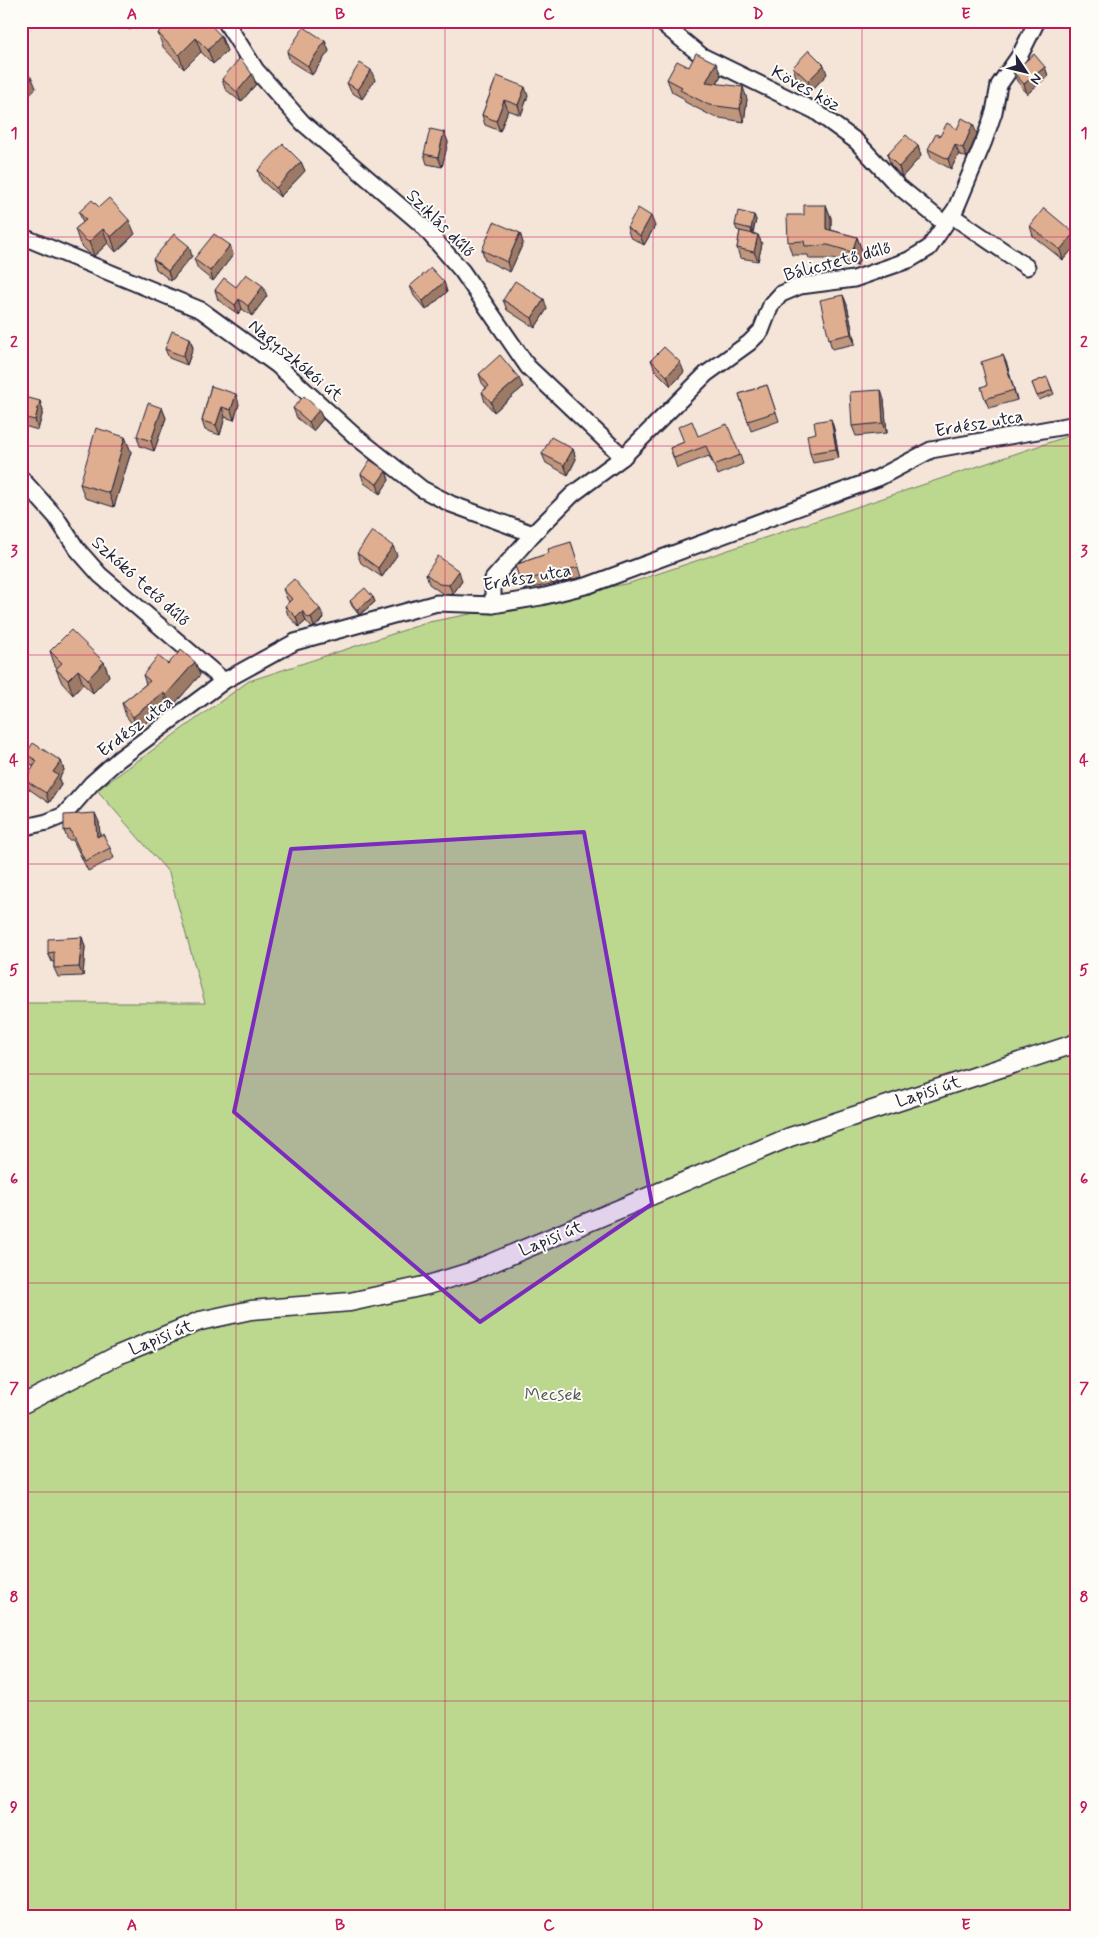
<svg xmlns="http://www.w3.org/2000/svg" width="1098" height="1938" font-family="Mynerve,sans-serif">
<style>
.green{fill:#bcd78e;stroke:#6f7c64}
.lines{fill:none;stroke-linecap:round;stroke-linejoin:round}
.minor-casing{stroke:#22223b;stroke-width:19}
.tertiary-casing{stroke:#22223b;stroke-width:21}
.minor{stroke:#fdfcf7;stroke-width:15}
.tertiary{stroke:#fdfcf7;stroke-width:18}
.wall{fill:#c0967d;stroke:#22223b}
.shaded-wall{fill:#9c7a66;stroke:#22223b}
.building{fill:#dfae91;stroke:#22223b}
.marked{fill:#7b2cbf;fill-opacity:0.2;stroke:#7b2cbf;stroke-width:4;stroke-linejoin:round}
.grid{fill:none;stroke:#c2185b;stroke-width:1;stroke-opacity:0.55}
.labels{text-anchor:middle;stroke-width:4;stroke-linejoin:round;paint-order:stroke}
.street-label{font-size:18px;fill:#22223b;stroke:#fdfcf7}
.park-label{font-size:18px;fill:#505854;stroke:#fdfcf7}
.neatline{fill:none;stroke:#c2185b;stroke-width:2}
.grid-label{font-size:16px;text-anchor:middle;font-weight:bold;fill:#c2185b}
</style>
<rect width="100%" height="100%" fill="#f4e5d8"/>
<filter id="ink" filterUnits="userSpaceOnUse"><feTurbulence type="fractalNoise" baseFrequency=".02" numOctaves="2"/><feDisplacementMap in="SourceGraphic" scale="10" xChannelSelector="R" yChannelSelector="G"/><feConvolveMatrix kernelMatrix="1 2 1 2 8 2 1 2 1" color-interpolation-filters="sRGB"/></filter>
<g filter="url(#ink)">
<polygon class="green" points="1077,433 1077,1917 21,1917 21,1003 205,1003 169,873 97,790 249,681 429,622 630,583"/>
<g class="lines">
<defs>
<g id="minor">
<polyline points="225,21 256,70 303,123 421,224 462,271 528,367 623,457"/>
<polyline points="659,21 702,56 815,111 856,141 897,185 945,224"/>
<polyline points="951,215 1027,267"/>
<polyline points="21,236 201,310 277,365 355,436 422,489 451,504 533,534"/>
<polyline points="21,478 56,517 77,549 100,575 224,681"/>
<polyline points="493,605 493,579 533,534 573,494 623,457 706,374 749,343 761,331 771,305 781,294 800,286 854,279 909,260 929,248 956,208 984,141 994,112 999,85 1020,55 1037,21"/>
<polyline points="21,828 47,822 64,815 92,783 119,759 224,681 295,642 437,603 493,605 541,597 589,585 878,478 931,450 1077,424"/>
</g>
<polyline id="tertiary" points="21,1405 118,1355 200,1321 251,1310 350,1302 428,1285 470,1272 790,1137 1077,1043"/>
</defs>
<use href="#minor" class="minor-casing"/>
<use href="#tertiary" class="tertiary-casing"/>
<use href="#minor" class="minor"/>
<use href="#tertiary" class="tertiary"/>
</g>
<g class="wall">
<polygon points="118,21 137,21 130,30"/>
<polygon points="181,22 221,36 227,51 213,64 201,52 184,69 163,47 158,33"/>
<polygon points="325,41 329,51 312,75 290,61 287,52"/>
<polygon points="689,67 721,75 717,83 747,99 744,122 714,117 685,102 683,98 672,92 667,79"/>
<polygon points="793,67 827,74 811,91 796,77"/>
<polygon points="1045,67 1048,76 1027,94 1017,81 1013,72"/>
<polygon points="252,74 256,84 241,102 225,89 222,79"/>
<polygon points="497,76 528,96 521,115 508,110 500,131 485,125 482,115"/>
<polygon points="375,80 362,99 351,92 347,83"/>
<polygon points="957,129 977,134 967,158 959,154 951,169 931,158 928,149 940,136"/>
<polygon points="444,132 448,142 442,167 427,164 424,154"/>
<polygon points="918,146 921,156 902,177 891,165 887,155"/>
<polygon points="301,162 305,171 280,197 261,180 258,170"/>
<polygon points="826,205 831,218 831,230 857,237 862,251 857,266 832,259 809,259 808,255 792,255 788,242 804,215"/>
<polygon points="99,207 135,234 116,252 108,243 94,256 90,254 80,244 75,229 83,223 79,212"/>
<polygon points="754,215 756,220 753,233 758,235 762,244 758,261 740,258 737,248 740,231 737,230 735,225"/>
<polygon points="655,226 644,245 630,237 627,227"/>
<polygon points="1030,226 1077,240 1077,244 1063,260 1033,236"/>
<polygon points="520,233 523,243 510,272 485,260 482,250"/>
<polygon points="230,245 233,255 213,281 198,269 194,259"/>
<polygon points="192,256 171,281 156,269 153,259"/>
<polygon points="444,282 447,292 426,310 414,296 410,286"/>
<polygon points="236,287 267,296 252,316 242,309 238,314 218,300 215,290"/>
<polygon points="843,295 847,305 855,344 832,349 829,339"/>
<polygon points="503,300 547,309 535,328 507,310"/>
<polygon points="190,338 193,348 187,365 169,358 165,349"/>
<polygon points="1003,355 1017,400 989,408 985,399 987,385"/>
<polygon points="651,360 684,372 671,386 655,370"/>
<polygon points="479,374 523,387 494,412 485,402 482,392 486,388 482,383"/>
<polygon points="1047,377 1054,394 1039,400 1032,383"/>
<polygon points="767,385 779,421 751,431 739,394"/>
<polygon points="211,386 239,404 234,420 225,417 220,435 205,430 202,421"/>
<polygon points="884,400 887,433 856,436 852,426"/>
<polygon points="40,401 43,411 38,430 24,426 21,419 21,413"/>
<polygon points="162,408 166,418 154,451 140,446 137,436"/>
<polygon points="293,408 319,410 323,419 313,431 297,418"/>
<polygon points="831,419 834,429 839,458 813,463 810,453 816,433"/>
<polygon points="698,436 740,455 743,464 718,475 709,456 677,468 670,448"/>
<polygon points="125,437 131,452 114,507 85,498 80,484"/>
<polygon points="573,449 576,459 568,475 546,463 542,454"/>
<polygon points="386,471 389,480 380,494 364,483 361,474"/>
<polygon points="571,542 582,577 524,590 515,565 549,553"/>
<polygon points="357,553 397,555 382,577 361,563"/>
<polygon points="426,574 462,581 453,594 443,594 429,584"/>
<polygon points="283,589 320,609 324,618 314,627 312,628 306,621 299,627 288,615 285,606 289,602 287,599"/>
<polygon points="373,597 375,602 359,615 352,606 350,601"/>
<polygon points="50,651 104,662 109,676 93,693 83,684 73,695 62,683 56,669 58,668 55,666"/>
<polygon points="195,662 200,675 171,708 168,705 137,730 126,716 122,703 146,684 143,675 168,664"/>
<polygon points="26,754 61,761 64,770 59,779 61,785 49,803 29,789 25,780 34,766 29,763"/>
<polygon points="99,822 100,836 110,848 114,858 88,871 73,840 68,840 64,831"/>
<polygon points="21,854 25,871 21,871"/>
<polygon points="82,937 85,947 83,976 58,977 54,968 54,962 52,962 48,953"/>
</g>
<g class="shaded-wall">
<polygon points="127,21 137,21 130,30"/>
<polygon points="221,36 227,51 213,64 208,50"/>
<polygon points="196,38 201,52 184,69 179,55"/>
<polygon points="325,41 329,51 312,75 308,66"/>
<polygon points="716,63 721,75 711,94 706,82"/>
<polygon points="824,65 827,74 811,91 808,81"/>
<polygon points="1045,67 1048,76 1027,94 1024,84"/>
<polygon points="371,70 375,80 362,99 358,90"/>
<polygon points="252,74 256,84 241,102 237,92"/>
<polygon points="32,78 36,88 21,105 21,91"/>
<polygon points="525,87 528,96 521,115 518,105"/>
<polygon points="743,87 747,99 744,122 740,109"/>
<polygon points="504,100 508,110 500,131 496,121"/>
<polygon points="973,124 977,134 967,158 963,148"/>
<polygon points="444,132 448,142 442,167 438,157"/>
<polygon points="955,145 959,154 951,169 948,159"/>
<polygon points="918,146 921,156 902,177 899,167"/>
<polygon points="301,162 305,171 280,197 276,188"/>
<polygon points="826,205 831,218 831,242 826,229"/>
<polygon points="754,215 756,220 752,234 751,229"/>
<polygon points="651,216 655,226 644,245 640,236"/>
<polygon points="129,220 135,234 116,252 111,237"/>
<polygon points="103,229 108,243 94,256 89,242"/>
<polygon points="520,233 523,243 510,272 507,262"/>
<polygon points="1074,233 1077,240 1077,244 1063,260 1060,250"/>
<polygon points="758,235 762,244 758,261 754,252"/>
<polygon points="857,237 862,251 857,266 852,252"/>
<polygon points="230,245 233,255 213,281 210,271"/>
<polygon points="189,246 192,256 171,281 168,271"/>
<polygon points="444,282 447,292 426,310 423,301"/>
<polygon points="263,286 267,296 252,316 248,306"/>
<polygon points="843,295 847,305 855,344 851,334"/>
<polygon points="239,299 242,309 238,314 235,305"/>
<polygon points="544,299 547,309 535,328 532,318"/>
<polygon points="190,338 193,348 187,365 183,356"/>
<polygon points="1003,355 1007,364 1017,400 1014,390"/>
<polygon points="680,362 684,372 671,386 667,376"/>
<polygon points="519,378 523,387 494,412 491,402"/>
<polygon points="881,390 884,400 887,433 883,423"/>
<polygon points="236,394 239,404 234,420 231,410"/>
<polygon points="40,401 43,411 38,430 35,420"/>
<polygon points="222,407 225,417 220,435 216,425"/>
<polygon points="162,408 166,418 154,451 151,441"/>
<polygon points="319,410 323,419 313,431 309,422"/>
<polygon points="831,419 834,429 839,458 836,449"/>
<polygon points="125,437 131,452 114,507 109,493"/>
<polygon points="573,449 576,459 568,475 564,465"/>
<polygon points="386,471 389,480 380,494 377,484"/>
<polygon points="393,546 397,555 382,577 378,568"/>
<polygon points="459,571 462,581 453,594 449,585"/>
<polygon points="373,597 375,602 359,615 357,610"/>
<polygon points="320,609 324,618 314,627 311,617"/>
<polygon points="302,611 306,621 299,627 296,617"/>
<polygon points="104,662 109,676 93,693 88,679"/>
<polygon points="195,662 200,675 171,708 166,695"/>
<polygon points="78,670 83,684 73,695 68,680"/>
<polygon points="163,693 168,705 137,730 133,717"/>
<polygon points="61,761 64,770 59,779 61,785 49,803 46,793 53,772"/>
<polygon points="95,813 99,822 101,847 97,837"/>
<polygon points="21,854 25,871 21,861"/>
<polygon points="82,937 85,947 83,976 79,967"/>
</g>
<g class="building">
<polygon points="170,21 180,21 181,22 182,21 207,21 221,36 208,50 196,38 179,55 158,33"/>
<polygon points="304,27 325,41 308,66 287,52"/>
<polygon points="809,50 824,65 808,81 793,67"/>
<polygon points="696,53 716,63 706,82 743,87 740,109 709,105 680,90 682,87 667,79 677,61 689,67"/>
<polygon points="1034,54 1045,67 1024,84 1013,72"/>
<polygon points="240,58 252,74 237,92 222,79"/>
<polygon points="360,63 371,70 358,90 347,83"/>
<polygon points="21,68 32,78 21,91"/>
<polygon points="497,76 525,87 518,105 504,100 496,121 482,115"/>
<polygon points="962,118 973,124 963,148 955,145 948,159 928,149 936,134 940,136 947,123 957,129"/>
<polygon points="430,129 444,132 438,157 424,154"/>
<polygon points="906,135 918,146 899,167 887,155"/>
<polygon points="283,144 301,162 276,188 258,170"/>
<polygon points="109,198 129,220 111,237 103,229 89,242 85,240 75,229 86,220 79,212 92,200 99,207"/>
<polygon points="804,205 826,205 826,229 857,237 852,252 828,245 805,246 804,241 788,242 787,215 804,215"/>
<polygon points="638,208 651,216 640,236 627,227"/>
<polygon points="1044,208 1074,233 1060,250 1030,226"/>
<polygon points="738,211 754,215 751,229 735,225"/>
<polygon points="494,222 520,233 507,262 482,250"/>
<polygon points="740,231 758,235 754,252 737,248"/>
<polygon points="174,234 189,246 168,271 153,259"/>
<polygon points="214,234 230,245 210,271 194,259"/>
<polygon points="431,268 444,282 423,301 410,286"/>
<polygon points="246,274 263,286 248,306 239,299 235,305 215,290 224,278 236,287"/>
<polygon points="515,281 544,299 532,318 503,300"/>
<polygon points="843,295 851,334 829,339 820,300"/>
<polygon points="172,331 190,338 183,356 165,349"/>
<polygon points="664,347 680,362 667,376 651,360"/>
<polygon points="500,355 519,378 491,402 482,392 489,386 479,374"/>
<polygon points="1003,355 1014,390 985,399 981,387 987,385 981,362"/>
<polygon points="1047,377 1052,390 1037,396 1032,383"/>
<polygon points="767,385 776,412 748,421 739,394"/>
<polygon points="211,386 236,394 231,410 222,407 216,425 202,421"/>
<polygon points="881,390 883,423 852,426 850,392"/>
<polygon points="304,396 319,410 309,422 293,408"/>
<polygon points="25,397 40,401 35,420 21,417 21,413"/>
<polygon points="148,403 162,408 151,441 137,436"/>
<polygon points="831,419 836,449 810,453 807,435 816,433 814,422"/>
<polygon points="692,421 698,436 727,424 740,455 714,465 706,446 674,458 670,448 684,442 678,427"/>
<polygon points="96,428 125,437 109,493 80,484"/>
<polygon points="551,437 573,449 564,465 542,454"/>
<polygon points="370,460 386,471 377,484 361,474"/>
<polygon points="372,531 393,546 378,568 357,553"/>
<polygon points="571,542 579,567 520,581 515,565 549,553 548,549"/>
<polygon points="438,556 459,571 449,585 439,584 426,574"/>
<polygon points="294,579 320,609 311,617 308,618 302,611 296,617 285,606 292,599 283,589"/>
<polygon points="365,588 373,597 357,610 350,601"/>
<polygon points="71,630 104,662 88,679 78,670 68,680 56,669 62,663 50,651"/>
<polygon points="181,650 195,662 166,695 163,693 133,717 122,703 150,681 143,675 158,656 168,664"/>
<polygon points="33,743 61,761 53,772 58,775 46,793 25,780 37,761 26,754"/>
<polygon points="95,813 97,837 103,834 110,848 85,861 70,830 64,831 64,815"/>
<polygon points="82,937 79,967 54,968 54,952 48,953 48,939"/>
</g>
</g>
<path class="marked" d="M584 832 652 1204 480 1322 234 1112 291 849Z"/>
<path class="grid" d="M236 21V1917M445 21V1917M653 21V1917M862 21V1917M21 237H1077M21 446H1077M21 655H1077M21 864H1077M21 1074H1077M21 1283H1077M21 1492H1077M21 1701H1077"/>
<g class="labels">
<g class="street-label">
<text transform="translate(806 88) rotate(29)" y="6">Köves köz</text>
<text transform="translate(441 223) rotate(45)" y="6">Sziklás dűlő</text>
<text transform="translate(837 261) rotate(-15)" y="6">Bálicstető dűlő</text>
<text transform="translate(296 360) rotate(40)" y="6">Nagyszkókói út</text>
<text transform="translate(979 423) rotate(-10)" y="6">Erdész utca</text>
<text transform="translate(527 577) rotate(-10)" y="6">Erdész utca</text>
<text transform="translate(141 581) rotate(42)" y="6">Szkókó tető dűlő</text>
<text transform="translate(135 726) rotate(-37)" y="6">Erdész utca</text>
<text transform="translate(928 1091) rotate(-18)" y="6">Lapisi út</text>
<text transform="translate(551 1238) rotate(-22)" y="6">Lapisi út</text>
<text transform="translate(161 1337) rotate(-22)" y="6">Lapisi út</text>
</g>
<g class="park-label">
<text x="553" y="1400">Mecsek</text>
</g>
</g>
<rect width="1098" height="1938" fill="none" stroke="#fdfcf7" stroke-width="55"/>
<g transform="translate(1026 72) rotate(125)" stroke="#fdfcf7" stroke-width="4" paint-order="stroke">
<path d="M0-4L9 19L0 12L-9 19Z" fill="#22223b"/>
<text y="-8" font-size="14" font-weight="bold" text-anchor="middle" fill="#22223b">N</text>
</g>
<rect x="28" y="28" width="1042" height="1882" class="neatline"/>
<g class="grid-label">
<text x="132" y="19">A</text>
<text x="340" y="19">B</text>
<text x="549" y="19">C</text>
<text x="758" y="19">D</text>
<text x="966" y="19">E</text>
<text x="14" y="138">1</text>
<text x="1084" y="138">1</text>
<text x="14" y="347">2</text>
<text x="1084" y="347">2</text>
<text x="14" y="556">3</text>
<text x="1084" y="556">3</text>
<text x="14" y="765">4</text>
<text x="1084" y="765">4</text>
<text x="14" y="975">5</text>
<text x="1084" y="975">5</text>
<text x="14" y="1184">6</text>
<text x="1084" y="1184">6</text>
<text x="14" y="1393">7</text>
<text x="1084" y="1393">7</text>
<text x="14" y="1602">8</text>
<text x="1084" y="1602">8</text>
<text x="14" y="1812">9</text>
<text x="1084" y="1812">9</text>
<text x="132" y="1930">A</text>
<text x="340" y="1930">B</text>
<text x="549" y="1930">C</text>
<text x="758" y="1930">D</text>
<text x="966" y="1930">E</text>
</g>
</svg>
